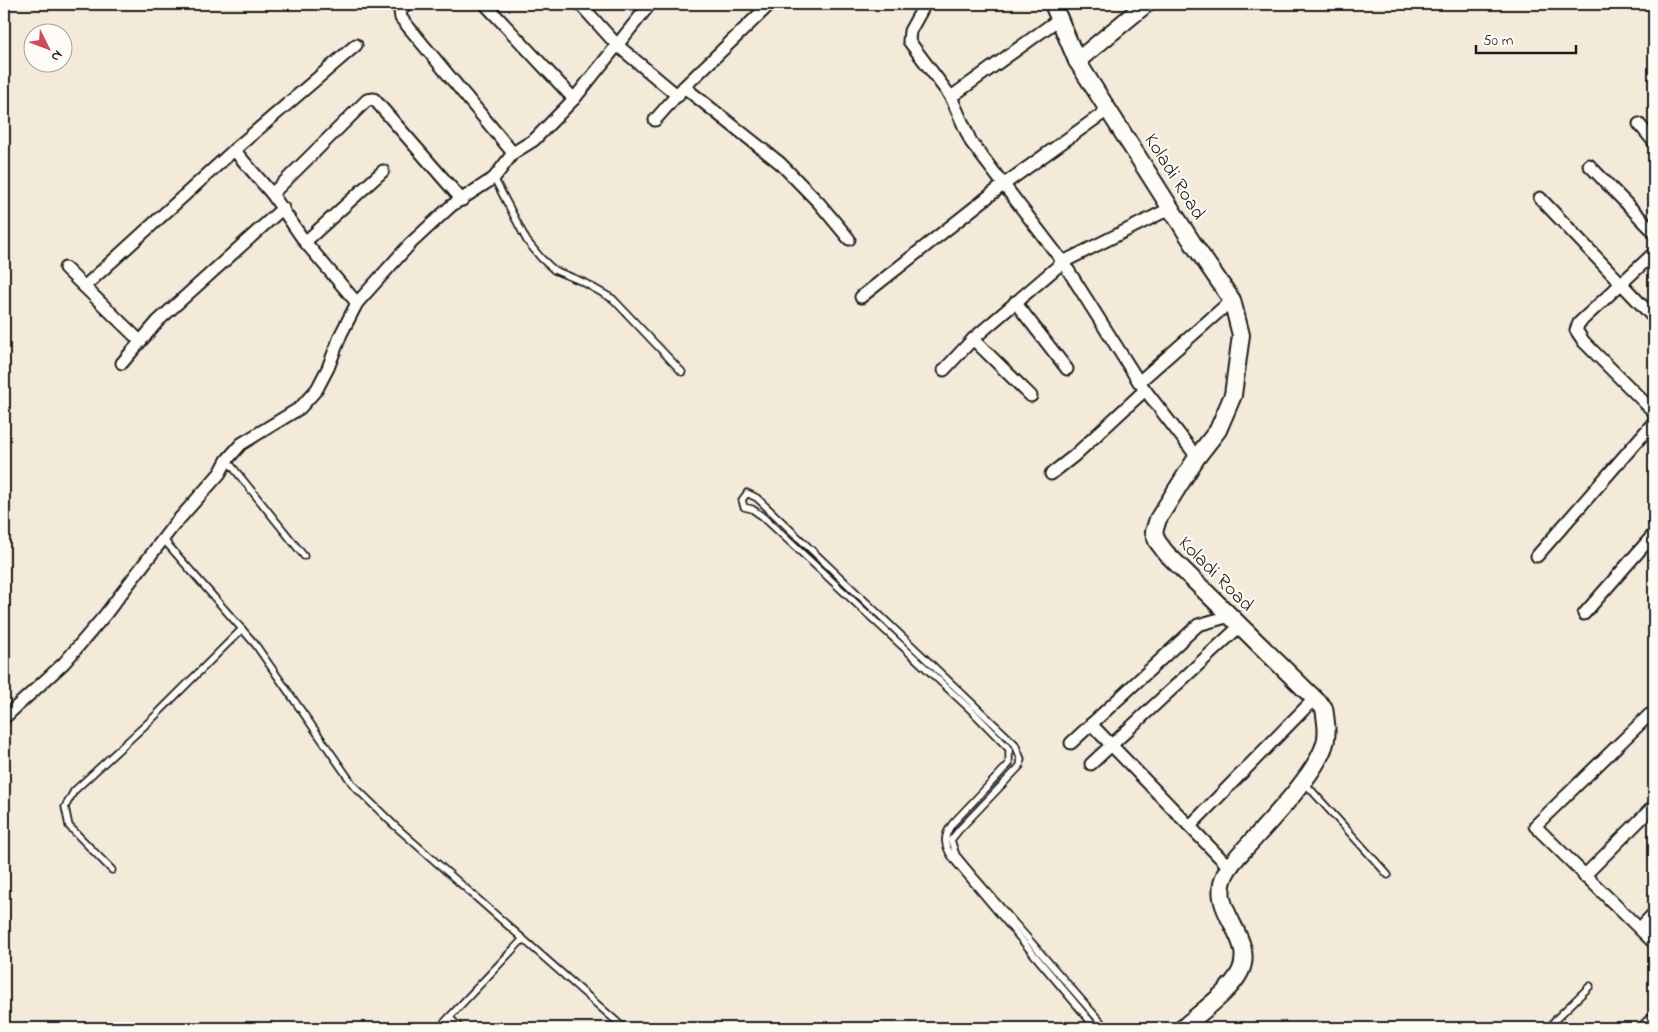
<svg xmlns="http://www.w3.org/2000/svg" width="1658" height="1032" font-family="'Indie Flower',sans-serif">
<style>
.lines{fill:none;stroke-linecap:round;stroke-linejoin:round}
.lane-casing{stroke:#1c1c1c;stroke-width:9}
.street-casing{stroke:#1c1c1c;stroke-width:15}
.secondary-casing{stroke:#1c1c1c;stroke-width:20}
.lane{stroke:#fdfcf7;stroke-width:5.5}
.street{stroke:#fdfcf7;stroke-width:11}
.secondary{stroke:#fdfcf7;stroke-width:16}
.labels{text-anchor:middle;stroke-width:4;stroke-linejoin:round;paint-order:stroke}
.street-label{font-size:20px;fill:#1c1c1c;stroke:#fdfcf7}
</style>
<rect width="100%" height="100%" fill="#f4ead9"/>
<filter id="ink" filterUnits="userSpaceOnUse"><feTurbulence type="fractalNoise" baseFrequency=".02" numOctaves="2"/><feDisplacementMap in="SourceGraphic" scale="10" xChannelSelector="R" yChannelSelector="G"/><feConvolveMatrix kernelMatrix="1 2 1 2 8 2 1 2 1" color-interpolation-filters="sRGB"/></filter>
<g filter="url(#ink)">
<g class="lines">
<defs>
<g id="lane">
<polyline points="494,178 527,241 541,258 554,270 583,282 613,299 682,372"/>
<polyline points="227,460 304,556"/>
<polyline points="163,539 255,644 354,786 394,825 624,1028"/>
<polyline points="1304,782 1388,875"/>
<polyline points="112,870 69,826 65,807 74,791 153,718 242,629"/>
<polyline points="450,1018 460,1028"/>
<polyline points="439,1028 523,939"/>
<path d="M1096 1028 954 860C944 846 942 837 953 823L1009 764V749L973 712 762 516 752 509 744 507 742 500 747 493 757 498 1015 744 1021 759 1020 766 959 830 951 840 956 855 971 873 1106 1028"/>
<polyline points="1550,1028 1554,1021 1590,986"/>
</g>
<g id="street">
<polyline points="406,4 400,11 401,18 513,153"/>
<polyline points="485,4 574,99 650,4"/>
<polyline points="580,4 617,45 678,96"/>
<polyline points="925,4 910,31 909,41 951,97 971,142 1063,262 1139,382 1197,457"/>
<polyline points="684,87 780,163 819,203 849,239"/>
<polyline points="951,97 1059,19"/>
<polyline points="655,120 684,87 770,4"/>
<polyline points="1639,124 1654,142"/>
<polyline points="234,150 272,194 305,242 357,303"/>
<polyline points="1589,165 1654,232"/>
<polyline points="272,194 367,100 374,99 462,200"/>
<polyline points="1540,198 1654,318"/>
<polyline points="305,242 383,171"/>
<polyline points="1654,253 1579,323 1576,330 1584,342 1654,412"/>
<polyline points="65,268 140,341"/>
<polyline points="85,286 234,150 356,45"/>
<polyline points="861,297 1003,185 1109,109"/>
<polyline points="1015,302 1067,369"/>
<polyline points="973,339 1031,396"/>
<polyline points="122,363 158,321 283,208"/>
<polyline points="944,370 973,339 1063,262 1171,208"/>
<polyline points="1139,382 1232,300"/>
<polyline points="1051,474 1074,456 1145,390"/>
<polyline points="1537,556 1654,422"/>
<polyline points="1584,614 1654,534"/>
<polyline points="1649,715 1535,826 1654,943"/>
<polyline points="4,718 64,663 105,615 173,526 220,473 227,460 241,444 300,408 317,389 328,368 341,334 357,303 410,244 451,206 494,178 513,153 534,140 574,99"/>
<polyline points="1091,724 1230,868"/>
<polyline points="1071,743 1198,625 1230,616"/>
<polyline points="1091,764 1240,626"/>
<polyline points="1190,826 1315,698"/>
<polyline points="1584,876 1654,806"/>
<polyline points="1640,928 1654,913"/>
</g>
<g id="secondary">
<path d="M1053 4 1077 61 1194 245 1232 300 1241 335 1233 395 1218 430 1197 457 1158 519 1154 532 1157 541 1166 553 1324 708C1326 722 1329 736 1323 749 1313 776 1271 820 1251 842 1242 852 1230 863 1225 875 1208 911 1257 938 1240 972 1230 992 1199 1013 1183 1028"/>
<polyline points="1077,61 1146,4"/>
<polyline points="1647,1028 1654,1021"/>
</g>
</defs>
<use href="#lane" class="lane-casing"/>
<use href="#street" class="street-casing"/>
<use href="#secondary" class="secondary-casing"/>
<use href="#lane" class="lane"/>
<use href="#street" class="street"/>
<use href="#secondary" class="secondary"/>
</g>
</g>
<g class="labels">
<g class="street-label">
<text transform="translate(1176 176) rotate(58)" y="7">Koladi Road</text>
<text transform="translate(1217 573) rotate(45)" y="7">Koladi Road</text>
</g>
</g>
<rect width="1658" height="1032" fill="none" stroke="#fdfcf7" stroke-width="20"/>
<rect x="10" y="10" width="1638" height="1012" fill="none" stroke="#1c1c1c" stroke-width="2" filter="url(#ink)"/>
<g transform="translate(48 48) rotate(132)"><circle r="24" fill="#fdfcf7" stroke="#a3a29f"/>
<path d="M0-4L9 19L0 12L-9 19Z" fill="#d1495b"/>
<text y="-8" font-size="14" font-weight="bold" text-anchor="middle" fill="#1c1c1c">N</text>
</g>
<path d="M1476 45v8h100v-8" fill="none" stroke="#1c1c1c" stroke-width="2.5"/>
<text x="1483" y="45" font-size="15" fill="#1c1c1c" stroke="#fdfcf7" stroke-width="4" paint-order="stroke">50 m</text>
</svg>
